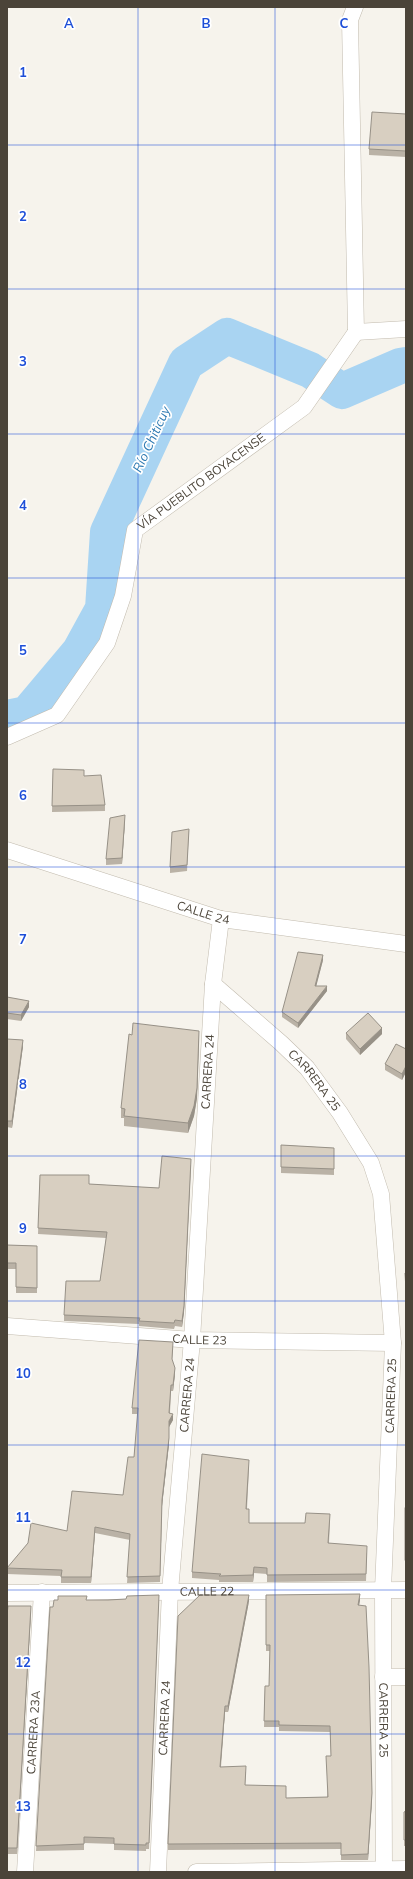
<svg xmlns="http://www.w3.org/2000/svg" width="413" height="1879" font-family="Mulish,sans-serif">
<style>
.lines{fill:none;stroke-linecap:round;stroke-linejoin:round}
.river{stroke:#a9d4f2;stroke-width:36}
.minor-casing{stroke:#c2bbae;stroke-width:17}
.minor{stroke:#fff;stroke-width:16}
.wall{fill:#bab2a6}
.shaded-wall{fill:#979187}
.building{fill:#d8cfc1;stroke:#979187}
.grid{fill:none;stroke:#1d4ed8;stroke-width:1;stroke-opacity:0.55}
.labels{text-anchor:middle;stroke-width:3.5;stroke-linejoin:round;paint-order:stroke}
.street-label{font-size:12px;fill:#4b4439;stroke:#fff}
.water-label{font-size:13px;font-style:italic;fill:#2e7ab2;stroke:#fff}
.grid-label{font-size:13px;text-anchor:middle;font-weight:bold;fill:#1d4ed8;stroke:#fff;stroke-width:3.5;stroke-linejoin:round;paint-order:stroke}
</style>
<rect width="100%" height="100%" fill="#f6f3ec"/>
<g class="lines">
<polyline class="river" points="7,718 27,714 80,651 103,609 108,532 155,430 186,363 227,336 310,370 342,391 400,366 406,365"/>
<defs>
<g id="minor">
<polyline points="355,7 350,20 356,332"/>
<polyline points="356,332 406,329"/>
<path id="s1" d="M7 737 57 715 107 643 123 596 135 530 304 407 356 332"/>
<path id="s2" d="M7 850 221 919 406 944"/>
<path id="s3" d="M213 984 281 1043 307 1068 340 1113 371 1163 381 1194 393 1343 383 1590 384 1872"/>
<path id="s4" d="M7 1326 192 1340 393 1343"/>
<path id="s5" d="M7 1593 406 1590"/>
<polyline points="383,1677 406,1677"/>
<path id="s6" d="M25 1872 42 1592"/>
<path id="s7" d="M158 1872 170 1591 192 1340 213 984 221 919"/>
<polyline points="196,1872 406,1869"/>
</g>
</defs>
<use href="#minor" class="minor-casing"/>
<use href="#minor" class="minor"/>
</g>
<g class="wall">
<polygon points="406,114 406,157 369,155 369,149"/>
<polygon points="53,769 84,776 105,805 105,811 52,812"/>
<polygon points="125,821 122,864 106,865 106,859"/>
<polygon points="189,829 187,871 170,873 170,867"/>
<polygon points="323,960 316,986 327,991 298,1028 282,1017 282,1012"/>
<polygon points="7,997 29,1007 21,1021 7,1019"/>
<polygon points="346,1033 382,1034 360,1055 346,1039"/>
<polygon points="7,1039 23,1046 12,1128 7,1127"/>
<polygon points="199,1041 197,1098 194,1116 188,1133 124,1126 124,1118 121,1118 121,1108"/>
<polygon points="406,1049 406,1072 402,1080 385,1070 385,1064"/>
<polygon points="281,1145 334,1148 334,1175 281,1173"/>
<polygon points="191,1165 184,1312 182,1327 175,1326 174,1329 139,1326 139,1324 64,1321 64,1315 100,1281 106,1238 38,1234 40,1175 89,1184 159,1188"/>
<polygon points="7,1245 37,1246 37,1293 16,1293 16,1269 7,1269"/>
<polygon points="173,1348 172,1360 175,1374 173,1391 171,1391 170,1413 173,1420 169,1427 169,1444 162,1506 160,1582 127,1583 130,1540 95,1533 91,1583 61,1583 61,1576 7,1574 7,1568 67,1531 123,1495 134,1457 138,1414 132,1414 132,1408"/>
<polygon points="249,1467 247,1509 249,1515 249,1523 305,1523 330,1521 329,1543 367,1553 366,1581 267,1582 267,1574 254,1573 253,1582 219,1582 219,1580 192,1578 192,1572"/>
<polygon points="159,1595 149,1849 146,1849 146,1851 114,1850 114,1844 84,1843 84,1850 36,1851 53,1607 87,1600 126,1599"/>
<polygon points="266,1595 360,1600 359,1605 372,1799 368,1860 341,1860 341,1849 168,1850 168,1844 249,1601 228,1712 225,1712 221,1767 246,1772 245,1785 286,1798 327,1797 331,1756 330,1732 279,1731 279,1727 264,1727 265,1686 269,1686 270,1651 266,1651"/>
<polygon points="31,1612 17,1854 7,1854 7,1615"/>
<polygon points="406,1811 406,1846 404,1846 404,1812"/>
</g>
<g class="shaded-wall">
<polygon points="125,815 125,821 122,864 122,858"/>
<polygon points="323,955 323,960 315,991 315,986"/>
<polygon points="327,986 327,991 298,1028 298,1023"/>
<polygon points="29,1001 29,1007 21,1021 21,1015"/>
<polygon points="382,1028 382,1034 360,1055 360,1049"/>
<polygon points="199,1031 197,1098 194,1116 188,1133 188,1123"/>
<polygon points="23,1040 23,1046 12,1128 12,1121"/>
<polygon points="406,1066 406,1072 402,1080 402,1074"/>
<polygon points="191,1159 184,1312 182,1327 182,1321"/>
<polygon points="175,1368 175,1374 173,1391 173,1385"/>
<polygon points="173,1414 173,1420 169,1427 169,1421"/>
<polygon points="169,1438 169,1444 162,1506 160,1582 162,1500"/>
<polygon points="95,1527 95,1533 91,1583 91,1577"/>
<polygon points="254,1567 254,1573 253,1582 253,1575"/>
<polygon points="360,1594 360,1600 358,1611 358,1605"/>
<polygon points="249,1595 249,1601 228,1712 228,1706"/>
<polygon points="31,1606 31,1612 17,1854 17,1848"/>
<polygon points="225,1706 225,1712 220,1773 220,1767"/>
<polygon points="372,1793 372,1799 368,1860 368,1854"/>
</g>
<g class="building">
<polygon points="372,112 406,114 406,151 369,149"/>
<polygon points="53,769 84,770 84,776 101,775 105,805 52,806"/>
<polygon points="125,815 122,858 106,859 110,818"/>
<polygon points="189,829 187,865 170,867 172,832"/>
<polygon points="298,952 323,955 315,986 327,986 298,1023 282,1012"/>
<polygon points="7,997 29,1001 21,1015 7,1013"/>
<polygon points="368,1013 382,1028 360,1049 346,1033"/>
<polygon points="133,1023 199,1031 197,1088 194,1106 188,1123 124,1116 125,1109 121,1108 129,1034 132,1035"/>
<polygon points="7,1039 23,1040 12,1121 7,1121"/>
<polygon points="396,1044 406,1049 406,1066 402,1074 385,1064"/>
<polygon points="281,1145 334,1148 334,1169 281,1167"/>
<polygon points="162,1156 191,1159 184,1306 182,1321 175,1320 174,1323 139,1321 140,1318 64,1315 66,1281 100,1281 107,1232 38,1228 40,1175 89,1175 89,1184 159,1188"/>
<polygon points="7,1245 37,1246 37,1288 16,1287 16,1263 7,1263"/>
<polygon points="405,1273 406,1273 406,1290"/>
<polygon points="139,1340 173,1342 172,1359 175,1368 173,1385 171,1385 169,1413 173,1414 169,1421 169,1438 162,1500 160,1576 127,1577 130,1534 95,1527 91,1577 61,1577 62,1570 7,1568 28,1543 31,1523 67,1531 72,1491 123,1495 128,1457 134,1457 138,1408 132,1408"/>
<polygon points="202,1454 249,1460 246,1509 249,1509 249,1523 305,1523 306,1513 330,1514 328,1543 367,1546 366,1574 267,1575 267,1568 254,1567 253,1575 219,1576 221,1574 192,1572"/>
<rect x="405" y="1508" width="1" height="52"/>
<polygon points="360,1594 358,1605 366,1606 369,1667 372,1793 368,1854 341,1855 341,1843 168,1844 178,1616 200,1595 249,1595 228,1706 225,1706 220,1767 246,1766 245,1785 286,1786 286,1798 328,1797 326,1756 331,1756 330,1726 279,1725 279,1721 264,1721 265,1686 269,1686 270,1645 266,1645 266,1595"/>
<polygon points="159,1595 149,1843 146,1843 146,1845 114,1844 114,1838 84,1837 84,1844 36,1846 50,1607 53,1607 54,1600 58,1600 58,1596 87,1596 86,1600 108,1600 126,1599 127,1596"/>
<polygon points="8,1606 31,1606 17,1848 7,1848 7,1615"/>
<polygon points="406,1811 406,1840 404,1840 404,1812"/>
</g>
<path class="grid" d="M138 7V1872M275 7V1872M7 145H406M7 289H406M7 434H406M7 578H406M7 723H406M7 867H406M7 1012H406M7 1156H406M7 1301H406M7 1445H406M7 1590H406M7 1734H406"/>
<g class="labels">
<g class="street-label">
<text dy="4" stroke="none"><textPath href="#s1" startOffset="341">VÍA PUEBLITO BOYACENSE</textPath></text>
<text dy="4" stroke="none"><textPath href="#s2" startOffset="206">CALLE 24</textPath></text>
<text dy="4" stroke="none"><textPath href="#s7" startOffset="802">CARRERA 24</textPath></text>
<text dy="4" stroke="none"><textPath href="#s3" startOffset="140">CARRERA 25</textPath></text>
<text dy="4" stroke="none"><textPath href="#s4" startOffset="193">CALLE 23</textPath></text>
<text dy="4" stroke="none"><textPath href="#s7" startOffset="478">CARRERA 24</textPath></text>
<text transform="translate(391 1396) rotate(-88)" y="4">CARRERA 25</text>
<text dy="4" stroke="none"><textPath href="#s5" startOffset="200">CALLE 22</textPath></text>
<text dy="4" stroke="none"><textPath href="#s7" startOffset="154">CARRERA 24</textPath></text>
<text dy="4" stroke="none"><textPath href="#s3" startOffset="800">CARRERA 25</textPath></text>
<text dy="4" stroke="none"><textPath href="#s6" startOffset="140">CARRERA 23A</textPath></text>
</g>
<g class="water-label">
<text transform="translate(151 439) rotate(-65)" y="5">Río Chiticuy</text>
</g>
</g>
<g class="grid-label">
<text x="69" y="28">A</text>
<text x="206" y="28">B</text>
<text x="344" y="28">C</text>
<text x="23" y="77">1</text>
<text x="23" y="221">2</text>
<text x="23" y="366">3</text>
<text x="23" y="510">4</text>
<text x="23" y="655">5</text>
<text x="23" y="800">6</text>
<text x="23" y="944">7</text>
<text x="23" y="1089">8</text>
<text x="23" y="1233">9</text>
<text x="23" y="1378">10</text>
<text x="23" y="1522">11</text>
<text x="23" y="1667">12</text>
<text x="23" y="1811">13</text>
</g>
<rect width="413" height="1879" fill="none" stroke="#4b4439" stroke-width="16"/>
</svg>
